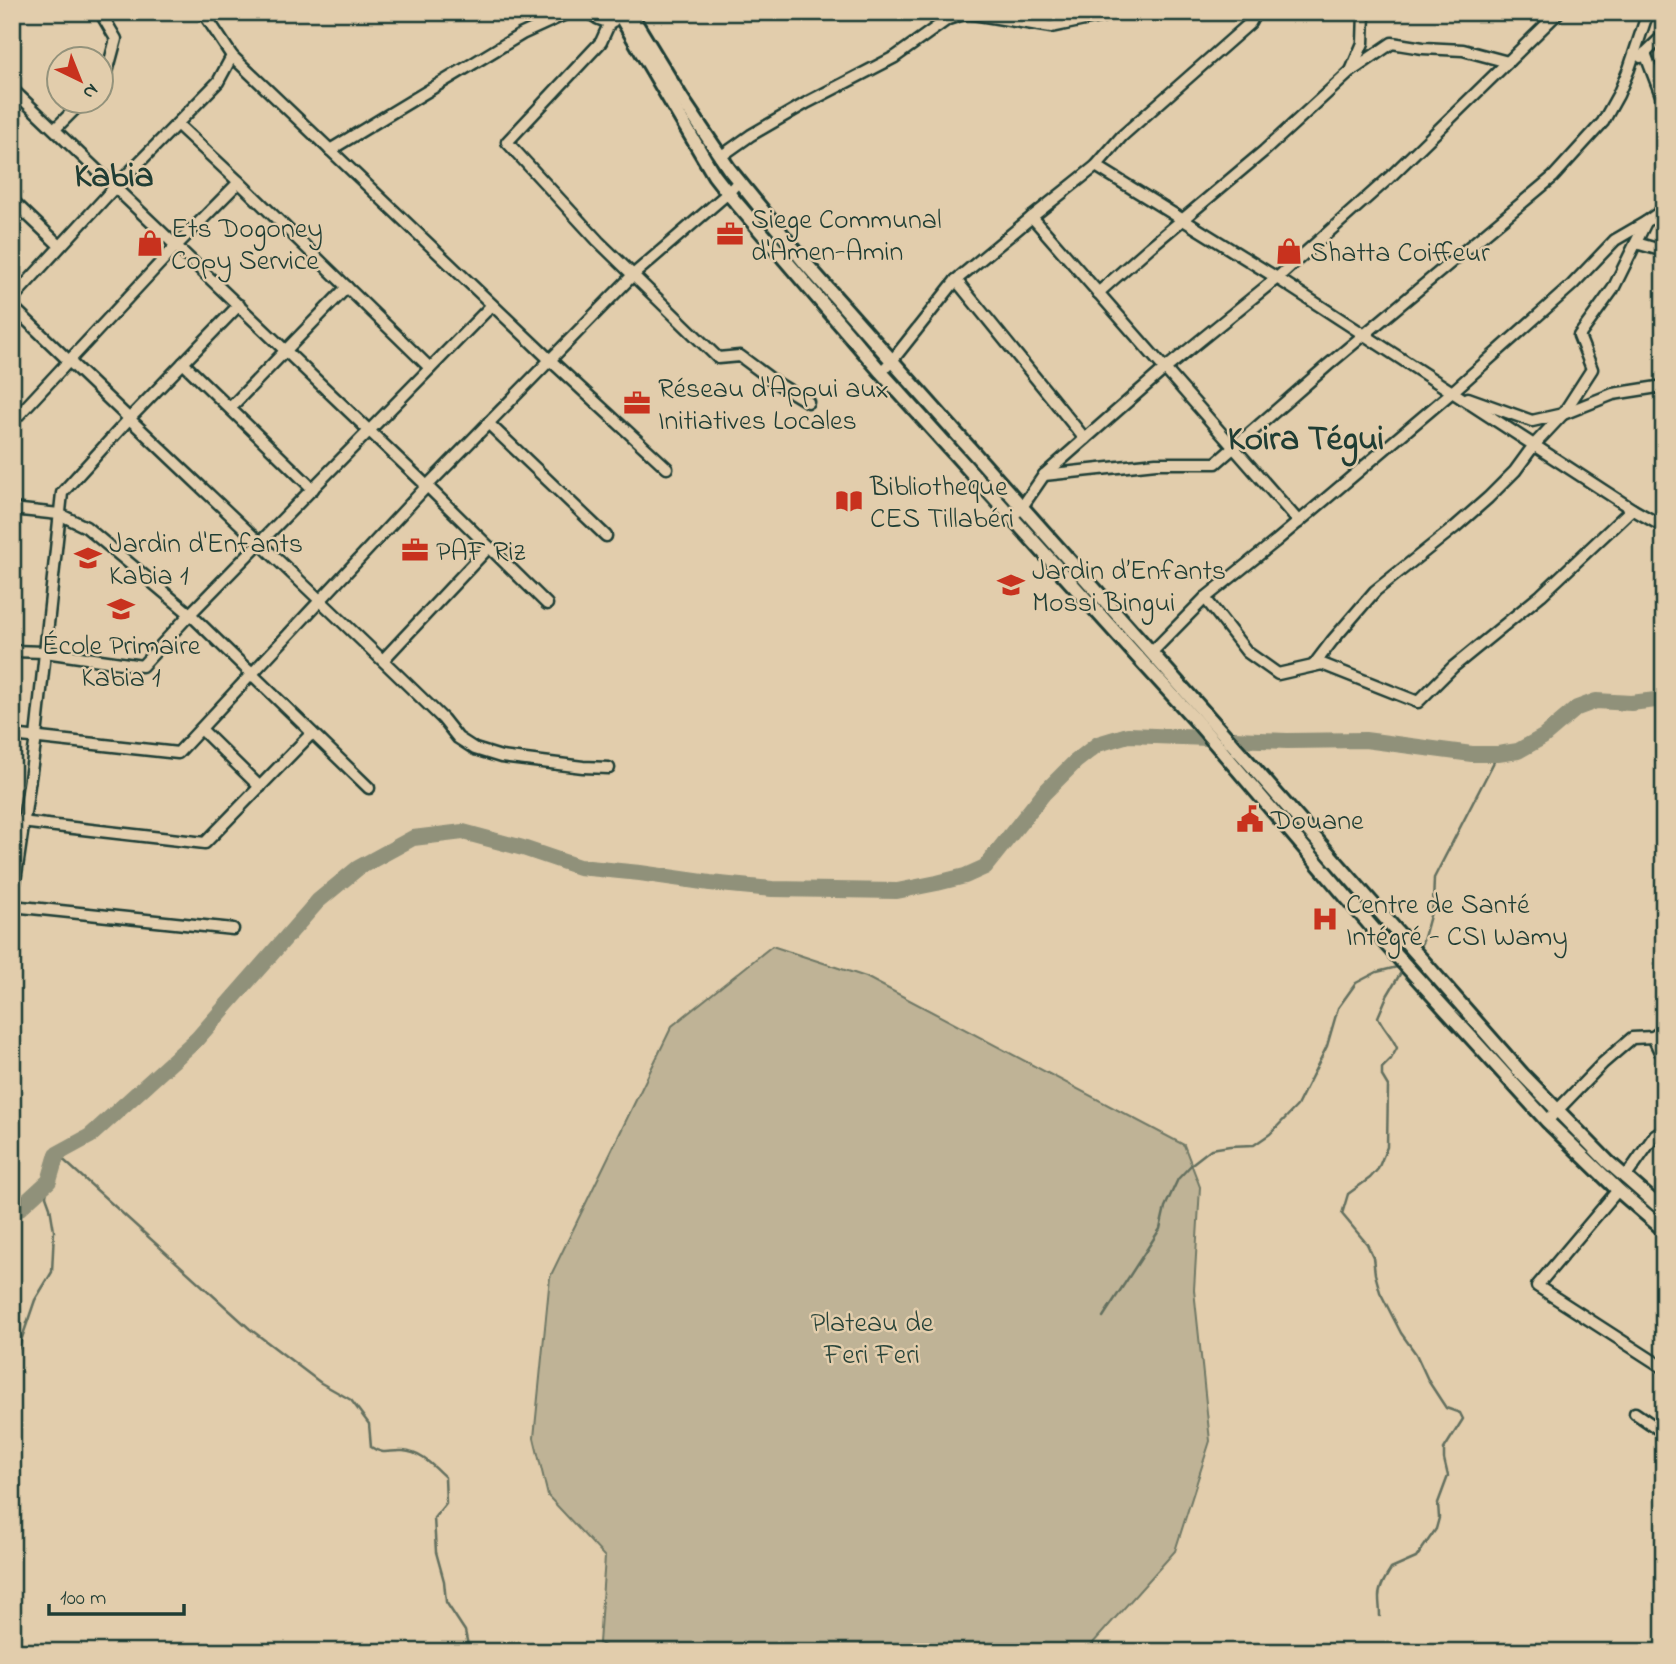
<svg xmlns="http://www.w3.org/2000/svg" width="1676" height="1664" font-family="'Indie Flower',sans-serif">
<style>
.green{fill:#bfb396;stroke:#6f7865;stroke-width:2}
.lines{fill:none;stroke-linecap:round;stroke-linejoin:round}
.stream{stroke:#636f5e;stroke-width:2.5}
.river{stroke:#90917a;stroke-width:16}
.minor-casing{stroke:#1f3d34;stroke-width:15}
.major-casing{stroke:#1f3d34;stroke-width:18}
.minor{stroke:#e2cdac;stroke-width:10}
.major{stroke:#e2cdac;stroke-width:12}
.labels{text-anchor:middle;stroke-width:5;stroke-linejoin:round;paint-order:stroke}
.poi-label{font-size:28px;fill:#1f3d34;stroke:#e2cdac;text-anchor:start}
.park-label{font-size:28px;fill:#274339;stroke:#e2cdac}
.district-label{font-size:35px;font-weight:bold;fill:#1f3d34;stroke:#e2cdac}
</style>
<rect width="100%" height="100%" fill="#e2cdac"/>
<filter id="ink" filterUnits="userSpaceOnUse"><feTurbulence type="fractalNoise" baseFrequency=".0143" numOctaves="2"/><feDisplacementMap in="SourceGraphic" scale="14" xChannelSelector="R" yChannelSelector="G"/><feConvolveMatrix kernelMatrix="1 2 1 2 8 2 1 2 1" color-interpolation-filters="sRGB"/></filter>
<g filter="url(#ink)">
<polygon class="green" points="772,946 866,977 1184,1145 1200,1187 1194,1290 1210,1441 1175,1551 1085,1652 613,1652 599,1643 605,1557 548,1496 534,1438 550,1277 672,1026"/>
<g class="lines">
<g class="stream">
<polyline points="1419,948 1423,941 1433,905 1434,878 1498,754"/>
<path d="M57 1154 250 1329 321 1383 351 1400 369 1424 371 1447C384 1456 389 1450 403 1451 421 1452 433 1466 445 1477L446 1503 434 1518 436 1552 444 1581 446 1602 465 1631 469 1650 465 1652"/>
<polyline points="1103,1317 1160,1229 1165,1207 1178,1179 1193,1163 1211,1149 1230,1146 1254,1145 1270,1134 1297,1106 1327,1046 1338,1008 1356,983 1377,972 1401,966"/>
<polyline points="12,1367 35,1300 52,1272 54,1231 50,1207 46,1196 49,1181"/>
<path d="M1380 1616C1380 1609 1379 1604 1379 1597 1379 1587 1386 1577 1391 1569L1416 1558 1436 1529 1439 1518 1438 1503 1448 1476 1444 1459V1449L1463 1419 1460 1413 1446 1408 1429 1382 1416 1354 1401 1333 1380 1292 1375 1274 1373 1257 1367 1244 1342 1214 1348 1194 1370 1178 1378 1169 1387 1147 1388 1086 1382 1076V1068L1391 1059 1397 1048C1392 1036 1383 1028 1378 1017L1387 996 1403 969"/>
</g>
<polyline class="river" points="12,1215 49,1181 57,1154 90,1136 197,1039 318,901 358,868 413,838 463,832 523,848 579,867 640,873 710,883 772,889 897,891 937,883 965,876 985,867 1044,793 1075,762 1098,744 1128,735 1287,741 1365,740 1472,754 1498,754 1518,751 1543,737 1577,708 1596,701 1631,703 1664,699"/>
<defs>
<g id="minor">
<polyline points="100,12 116,39 106,76 102,81"/>
<polyline points="203,12 232,56 550,360 667,468"/>
<path d="M589 12C596 18 603 23 613 21"/>
<polyline points="610,22 601,42 507,142 598,241 718,358 740,356 775,382 808,402"/>
<polyline points="1645,53 1664,103"/>
<polyline points="1641,57 1664,35"/>
<polyline points="1351,71 1363,43 1364,12"/>
<polyline points="12,89 427,486 547,604"/>
<polyline points="177,124 239,182 430,368"/>
<polyline points="55,129 82,102"/>
<polyline points="330,150 522,34 570,12"/>
<polyline points="720,157 751,135 808,102 895,57 948,19 967,13 1051,27 1123,12"/>
<polyline points="1096,166 1277,278 1632,509 1664,527"/>
<polyline points="12,200 60,246"/>
<polyline points="1032,217 1299,522"/>
<polyline points="1636,243 1664,251"/>
<polyline points="956,280 1085,439"/>
<polyline points="1098,293 1150,247 1264,151 1351,71 1392,43 1423,48 1463,50 1508,62"/>
<polyline points="12,299 115,187 218,82 232,56"/>
<path d="M12 306C155 445 301 580 443 719L458 738 475 749 501 757 583 767 609 768"/>
<polyline points="183,363 313,489"/>
<polyline points="881,372 891,362 956,280 1032,217 1096,166 1122,136 1250,23 1256,12"/>
<polyline points="1468,398 1532,421 1563,414 1613,394 1664,386"/>
<polyline points="230,408 347,287"/>
<polyline points="12,422 176,246 239,182"/>
<polyline points="488,423 606,536"/>
<polyline points="1044,475 1156,463 1216,463 1328,365 1553,177 1603,122 1618,95 1629,69 1648,12"/>
<polyline points="12,509 59,514 86,527 190,614 369,788"/>
<polyline points="1012,517 1022,507 1044,475 1160,373 1277,278 1389,178 1559,12"/>
<polyline points="1205,598 1247,652 1278,674 1322,664 1418,702 1453,667 1541,595 1632,509"/>
<polyline points="12,651 45,652 142,666 190,614 492,305"/>
<polyline points="1151,653 1205,598 1276,541 1451,393 1572,285 1615,240 1646,222"/>
<polyline points="383,660 489,547"/>
<polyline points="1313,666 1332,641 1375,591 1455,527 1488,498 1515,471 1534,445 1563,414 1592,369 1579,336 1613,289 1646,222 1664,209"/>
<polyline points="201,729 260,787"/>
<polyline points="12,735 178,753 427,486 633,275 728,193 738,182"/>
<polyline points="12,821 205,843 312,733"/>
<polyline points="12,902 36,737 62,493 129,419 239,305"/>
<polyline points="12,906 233,929"/>
<polyline points="1653,1037 1660,1052 1664,1054"/>
<polyline points="1547,1121 1603,1063 1632,1038 1653,1037 1664,1029"/>
<polyline points="1625,1178 1655,1135 1664,1129"/>
<polyline points="1618,1190 1537,1286 1664,1368"/>
<polyline points="1635,1413 1664,1433"/>
</g>
<g id="major">
<polyline points="618,12 714,175 728,193 881,372 1136,655 1198,723 1388,946 1547,1121 1618,1190 1664,1230"/>
<polyline points="629,12 682,99 729,169 806,264 1251,765 1522,1074 1608,1162 1664,1211"/>
</g>
</defs>
<use href="#minor" class="minor-casing"/>
<use href="#major" class="major-casing"/>
<use href="#minor" class="minor"/>
<use href="#major" class="major"/>
</g>
</g>
<defs>
<symbol id="office-bare" viewBox="-9 -9 18 18"><path d="M-6-3h4V-5.5h4V-3h4V5H-6ZM-1-4.5V-3h2v-1.5ZM-6 0V1H6V0Z" fill="#c8321e" stroke="#e2cdac" stroke-width="2.5" paint-order="stroke"/></symbol>
<symbol id="shop-bare" viewBox="-9 -9 18 18"><path d="M-5-2.5h2.3a2.7 3.5 0 0 1 5.4 0H5L5.5 6h-11ZM-1.5-2.5h3a1.5 2.3 0 0 0-3 0Z" fill="#c8321e" stroke="#e2cdac" stroke-width="2.5" paint-order="stroke"/></symbol>
<symbol id="library-bare" viewBox="-9 -9 18 18"><path d="M-6-4Q-3-5.5-.7-3.5V5Q-3 3-6 4ZM6-4Q3-5.5 .7-3.5V5Q3 3 6 4Z" fill="#c8321e" stroke="#e2cdac" stroke-width="2.5" paint-order="stroke"/></symbol>
<symbol id="school-bare" viewBox="-9 -9 18 18"><path d="M0-5L7-2L0 1L-7-2ZM-4 1L0 2.5L4 1V4Q0 6-4 4Z" fill="#c8321e" stroke="#e2cdac" stroke-width="2.5" paint-order="stroke"/></symbol>
<symbol id="civic-bare" viewBox="-9 -9 18 18"><path d="M-.6-6.5H3V-4.5H.6V-3L4-1V1h2V6H-6V1h2V-1L-.6-3ZM-1.2 2.5V6h2.4V2.5Z" fill="#c8321e" stroke="#e2cdac" stroke-width="2.5" paint-order="stroke"/></symbol>
<symbol id="hospital-bare" viewBox="-9 -9 18 18"><path d="M-5-5h3v3.5h4V-5h3V5h-3V1.5h-4V5h-3Z" fill="#c8321e" stroke="#e2cdac" stroke-width="2.5" paint-order="stroke"/></symbol>
</defs>
<g fill-rule="evenodd">
<use href="#office-bare" x="711" y="215" width="38" height="38"/>
<use href="#shop-bare" x="131" y="224" width="38" height="38"/>
<use href="#shop-bare" x="1270" y="232" width="38" height="38"/>
<use href="#office-bare" x="618" y="384" width="38" height="38"/>
<use href="#library-bare" x="830" y="482" width="38" height="38"/>
<use href="#office-bare" x="396" y="531" width="38" height="38"/>
<use href="#school-bare" x="69" y="539" width="38" height="38"/>
<use href="#school-bare" x="992" y="566" width="38" height="38"/>
<use href="#school-bare" x="102" y="590" width="38" height="38"/>
<use href="#civic-bare" x="1231" y="800" width="38" height="38"/>
<use href="#hospital-bare" x="1306" y="900" width="38" height="38"/>
</g>
<g class="labels">
<g class="poi-label">
<text x="751" y="228">Siege Communal<tspan x="751" dy="32">d'Amen-Amin</tspan></text>
<text x="171" y="237">Ets Dogoney<tspan x="171" dy="32">Copy Service</tspan></text>
<text x="1310" y="261">Shatta Coiffeur</text>
<text x="658" y="397">Réseau d'Appui aux<tspan x="658" dy="32">Initiatives Locales</tspan></text>
<text x="870" y="495">Bibliotheque<tspan x="870" dy="32">CES Tillabéri</tspan></text>
<text x="109" y="552">Jardin d'Enfants<tspan x="109" dy="32">Kabia 1</tspan></text>
<text x="436" y="560">PAF Riz</text>
<text x="1032" y="579">Jardin d’Enfants<tspan x="1032" dy="32">Mossi Bingui</tspan></text>
<text x="121" y="654" text-anchor="middle">École Primaire<tspan x="121" dy="32">Kabia 1</tspan></text>
<text x="1271" y="829">Douane</text>
<text x="1346" y="913">Centre de Santé<tspan x="1346" dy="32">Intégré - CSI Wamy</tspan></text>
</g>
<g class="park-label">
<text x="872" y="1331">Plateau de<tspan x="872" dy="32">Feri Feri</tspan></text>
</g>
<g class="district-label">
<text x="114" y="186">Kabia</text>
<text x="1306" y="449">Koira Tégui</text>
</g>
</g>
<rect width="1676" height="1664" fill="none" stroke="#e2cdac" stroke-width="42"/>
<rect x="21" y="21" width="1634" height="1622" fill="none" stroke="#1f3d34" stroke-width="2.5" filter="url(#ink)"/>
<g transform="translate(80 80) rotate(137)"><circle r="33" fill="#e2cdac" stroke="#94937c" stroke-width="2"/>
<path d="M0-5L12 26L0 18L-12 26Z" fill="#c8321e"/>
<text y="-10" font-size="19" font-weight="bold" text-anchor="middle" fill="#1f3d34">N</text>
</g>
<path d="M49 1604v10h135v-10" fill="none" stroke="#1f3d34" stroke-width="3.5"/>
<text x="60" y="1604" font-size="21" fill="#1f3d34" stroke="#e2cdac" stroke-width="5" paint-order="stroke">100 m</text>
</svg>
